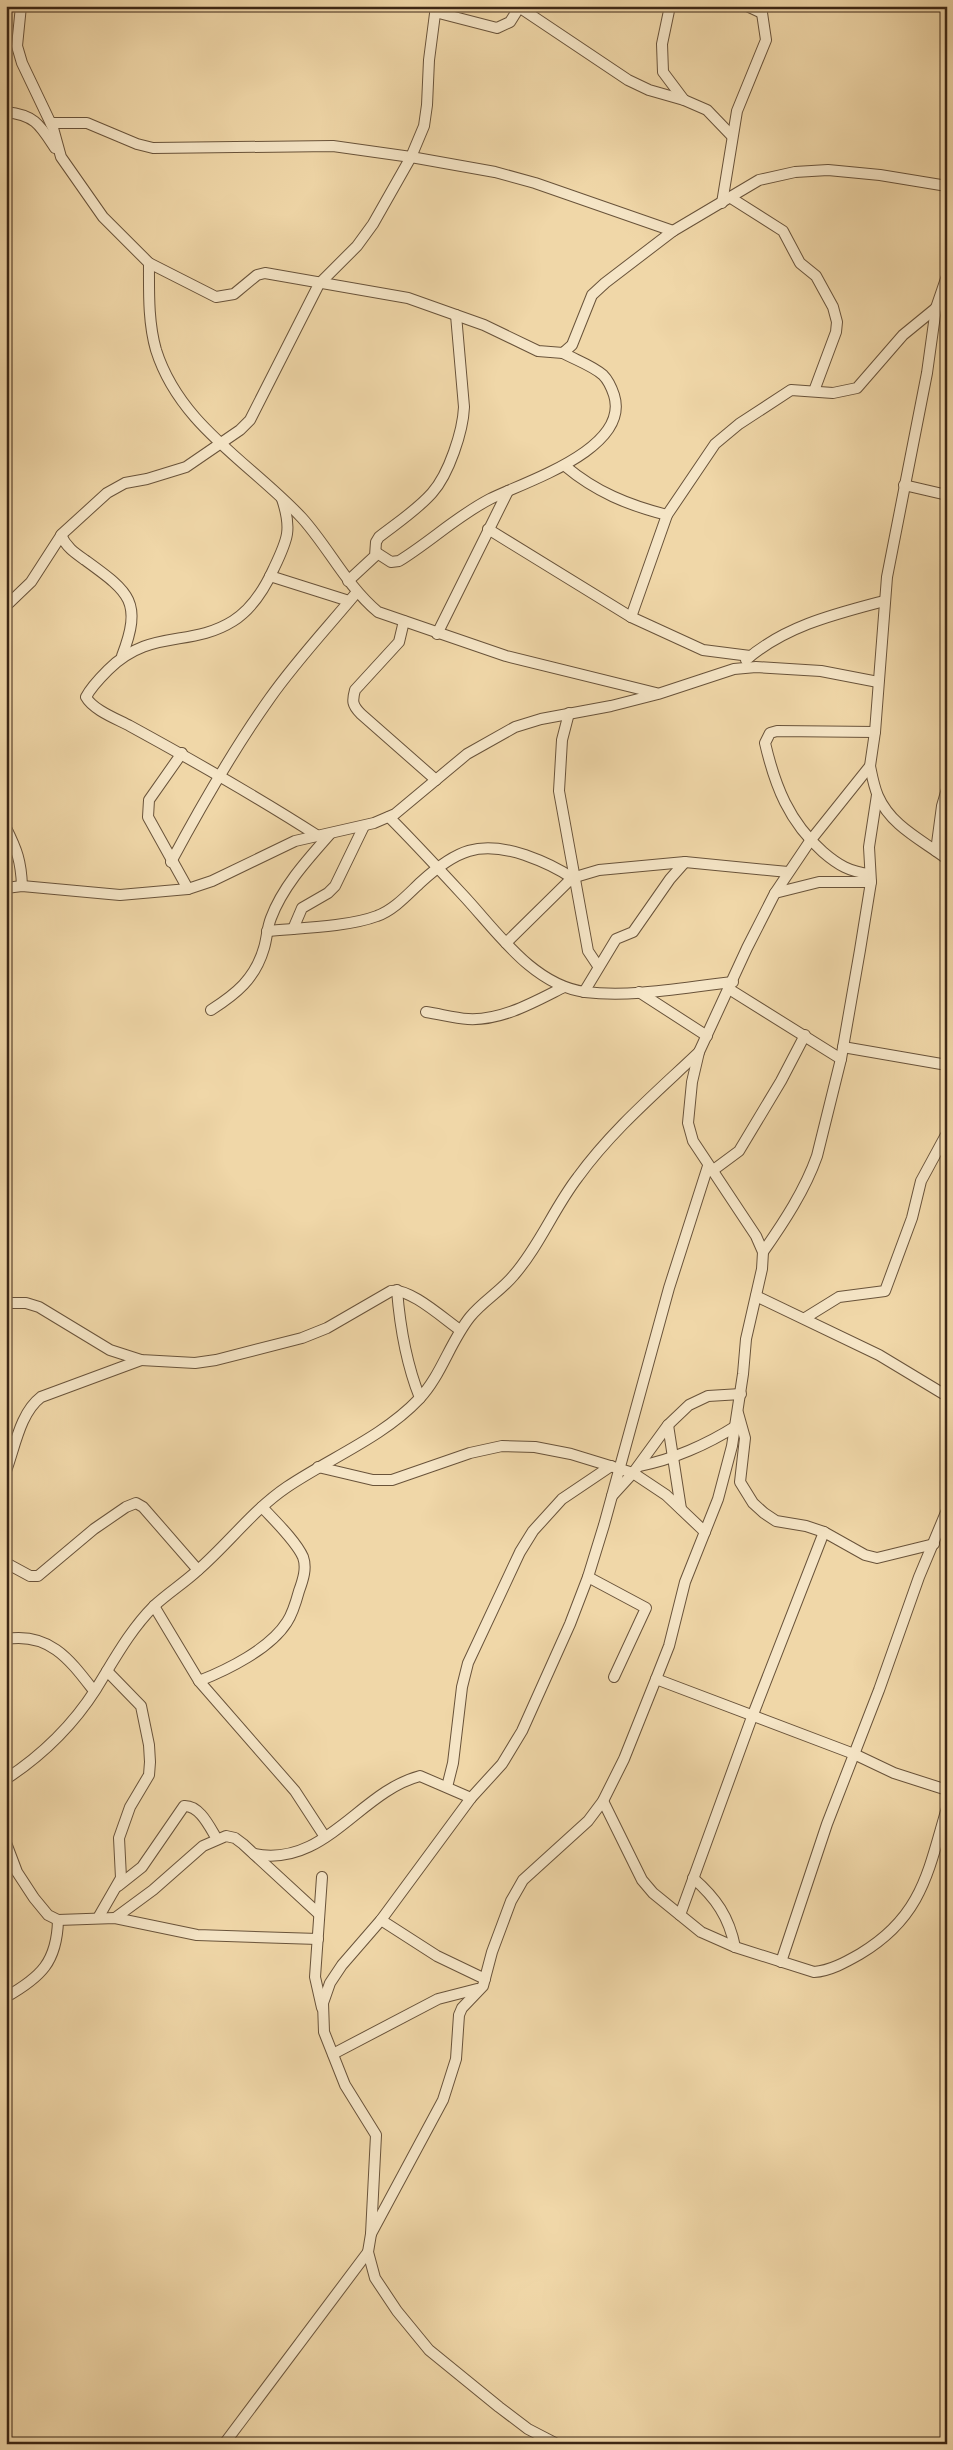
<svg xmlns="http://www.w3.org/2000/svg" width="953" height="2450" font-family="Vollkorn,serif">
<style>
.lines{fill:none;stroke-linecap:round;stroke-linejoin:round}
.minor-casing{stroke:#69533a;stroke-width:12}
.minor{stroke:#f5e5c6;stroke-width:10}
</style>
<rect width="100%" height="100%" fill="#f0d7a8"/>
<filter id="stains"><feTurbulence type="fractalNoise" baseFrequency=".004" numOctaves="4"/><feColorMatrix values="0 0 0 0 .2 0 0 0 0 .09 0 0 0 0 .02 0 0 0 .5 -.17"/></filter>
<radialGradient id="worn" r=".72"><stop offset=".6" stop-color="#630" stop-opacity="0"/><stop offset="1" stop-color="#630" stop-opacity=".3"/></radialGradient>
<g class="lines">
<defs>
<g id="minor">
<polyline points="21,6 17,46 22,63 53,128 61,157 103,217 149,263 216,297 234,294 257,275 265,273 408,298 484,325 538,351 563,353 572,345 592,295 605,283 673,231 759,180 795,172 828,170 880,175 947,186"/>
<polyline points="670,6 662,44 663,72 684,100"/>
<polyline points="747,6 762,13"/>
<polyline points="519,7 628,80 649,90 684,100 707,110 732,136"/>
<polyline points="435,12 497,28 510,22 520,6"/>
<path d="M6 112C35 115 40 125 55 148"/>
<polyline points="51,123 87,123 137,144 153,148 333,146 411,157 495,172 535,183 673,231"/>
<polyline points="731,198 783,231 800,263 816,276 833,307 837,322 836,332 814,391"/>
<polyline points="722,203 737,111 766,40 762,13 763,6"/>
<path d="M149 263C149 292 148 322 156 350 180 426 251 463 302 518 329 548 346 585 378 612L506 656 656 693"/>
<path d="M565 466C596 492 628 505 667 515"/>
<polyline points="904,485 947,495"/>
<path d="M282 499C292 529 288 539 274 568 265 588 252 609 233 621 190 648 150 628 108 670 100 678 91 687 86 697 93 710 117 719 130 726 194 761 256 796 318 836"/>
<polyline points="488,529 631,617 703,650 750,656"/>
<path d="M61 535C66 547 75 553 85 560 129 592 143 601 122 656"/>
<path d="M377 553 391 562 399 561C430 542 457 516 490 499 524 482 631 449 614 395 612 389 608 380 603 375 593 366 576 360 563 353"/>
<polyline points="270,576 349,601"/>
<path d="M348 581 375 556 376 542 379 537C397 523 417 510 432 493 449 474 463 431 464 407L456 315"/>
<polyline points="6,606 31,582 62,534 107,493 125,483 147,479 186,467 240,430 250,420 319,284 357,246 373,224 411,157 424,126 427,105 429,60 436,6"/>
<polyline points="631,617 667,515 715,444 739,424 791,390 833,393 857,388 903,335 936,308"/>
<path d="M404 621 399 642 355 690C352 701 352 705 361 714L436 780"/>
<polyline points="437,634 508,491"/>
<path d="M746 660C785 626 835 614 884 601"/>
<polyline points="569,713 562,740 559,791 588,951 598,966"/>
<polyline points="182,753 149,800 148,817 188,889"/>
<path d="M870 766C872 776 874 787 878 796 891 826 922 840 947 859"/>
<path d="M389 817C414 842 438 868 462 894 496 930 532 985 585 992 633 998 685 987 733 982"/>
<path d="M6 828C17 850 21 861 22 886"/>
<polyline points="936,851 942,806 947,789"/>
<path d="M171 862C201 806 233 750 270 698 296 661 328 627 357 592"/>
<path d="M870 874C850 872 838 865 823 852 789 822 775 786 765 743L770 733 777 731 875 732"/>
<polyline points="6,888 22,886 120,895 188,889 212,881 295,841 374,823 395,814 467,754 515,727 541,719 611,706 658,694 734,669 756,667 821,671 878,682"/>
<polyline points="775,893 819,882 871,882"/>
<polyline points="293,929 302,908 328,893 335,886 364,826"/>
<path d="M267 931C299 928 348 927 377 916 394 910 408 894 421 882 456 850 479 840 525 855 542 861 558 868 572 878"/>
<polyline points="506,943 572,878 599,870 685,862 788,872"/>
<polyline points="729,989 841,1059"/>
<polyline points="584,992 616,939 633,932 670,879 685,862"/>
<polyline points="639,992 707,1036"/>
<path d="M211 1010C236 994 255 979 264 948 267 938 267 928 271 918 283 886 308 859 330 834"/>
<path d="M426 1012C440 1014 454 1018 468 1019 502 1021 536 1001 564 987"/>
<polyline points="843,1047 947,1065"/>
<polyline points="712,1171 739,1151 781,1081 805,1035"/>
<path d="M763 1252C784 1222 805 1190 817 1156L841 1059 860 950 871 882 869 847 877 795"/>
<path d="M397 1290C400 1328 406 1363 420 1398"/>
<polyline points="756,1296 879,1355 947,1396"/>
<path d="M6 1303H26L39 1307 110 1350 141 1360 195 1363 216 1360 302 1338 327 1328 391 1291C409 1287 444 1319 460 1330"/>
<polyline points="805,1318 839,1297 885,1291 912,1218 921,1181 947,1133"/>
<polyline points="738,1413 745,1438 740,1482 753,1503 764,1513 776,1521 806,1526 824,1532 865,1555 877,1558 934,1544"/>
<polyline points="947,1416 947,1429"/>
<polyline points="668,1425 681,1509"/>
<path d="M639 1466C672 1460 708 1444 736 1426"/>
<polyline points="318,1467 373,1480 392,1480 470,1453 502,1446 535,1447 571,1454 633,1473 666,1495 705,1532"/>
<path d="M6 1471C15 1447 20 1413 41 1397L141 1360"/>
<polyline points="612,1496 633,1473 668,1425 689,1405 708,1396 741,1394"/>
<polyline points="6,1563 30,1576 38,1576 94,1529 126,1507 136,1503 143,1507 198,1570"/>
<polyline points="588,1577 646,1608 614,1677"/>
<polyline points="154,1606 199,1681 295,1791 325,1837"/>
<path d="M6 1639C50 1632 70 1660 94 1691"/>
<polyline points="656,1679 854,1754 894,1773 947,1790"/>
<path d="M199 1681C227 1670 270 1649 287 1622 293 1613 296 1602 299 1591 303 1580 307 1568 303 1557 296 1541 274 1520 262 1507"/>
<path d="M6 1779C41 1756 73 1725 96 1689 114 1660 130 1630 154 1606 168 1593 184 1583 198 1570 229 1543 253 1510 287 1487 330 1458 383 1437 419 1399 441 1376 450 1342 470 1317 483 1301 501 1291 514 1275 540 1245 554 1208 578 1177 612 1130 657 1092 699 1052"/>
<polyline points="447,1787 453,1763 462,1687 468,1663 520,1552 533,1531 562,1499 611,1466"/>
<path d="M603 1801 642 1880 653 1893 701 1932 735 1947 814 1972C830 1971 846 1962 860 1954 922 1917 928 1872 947 1808"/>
<polyline points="6,1843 17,1872 34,1898 48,1915 58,1920 115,1918 197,1935 318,1939"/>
<path d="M254 1854C325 1868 359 1792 420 1776L471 1798"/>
<path d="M693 1878C716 1898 729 1917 735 1947"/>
<path d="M118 1886 142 1867 184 1806C200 1805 210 1828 217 1839"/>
<polyline points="680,1915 752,1717 824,1532"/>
<polyline points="98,1918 121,1878 119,1838 130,1807 149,1775 150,1762 149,1745 141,1706 107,1671"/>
<polyline points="115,1918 153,1890 203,1846 226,1836 235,1838 243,1844 319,1914"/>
<polyline points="381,1920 437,1956 485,1979"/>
<polyline points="781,1962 827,1824 879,1690 919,1577 947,1510"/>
<path d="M6 1997C41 1977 57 1962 58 1920"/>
<polyline points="322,2008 315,1977 322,1877"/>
<polyline points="333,2054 438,1999 477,1989"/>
<polyline points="371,2234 443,2100 456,2059 459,2015 462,2008 483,1986 492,1952 511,1901 523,1880 588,1821 603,1801 624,1759 656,1679 669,1646 685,1582 718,1499 732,1446 743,1374 746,1339 762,1269 763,1252 756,1236 693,1141 688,1123 692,1082 699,1052 747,948 775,893 810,841 870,766 875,732 887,577 927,373 936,308 947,276"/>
<polyline points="224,2444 368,2252"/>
<polyline points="557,2444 528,2429 499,2407 429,2350 397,2311 375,2278 368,2252 371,2234 376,2135 345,2085 324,2032 323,2003 330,1983 342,1965 381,1920 471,1798 502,1764 522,1731 570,1624 588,1577 604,1525 669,1288 708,1166"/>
</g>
</defs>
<use href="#minor" class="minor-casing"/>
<use href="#minor" class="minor"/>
</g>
<rect width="953" height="2450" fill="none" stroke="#f0d7a8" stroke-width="25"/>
<rect x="8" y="8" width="938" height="2435" fill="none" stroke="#3c2715" stroke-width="2.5"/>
<rect x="12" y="12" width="928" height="2425" fill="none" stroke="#3c2715"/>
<rect width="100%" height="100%" filter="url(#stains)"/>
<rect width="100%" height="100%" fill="url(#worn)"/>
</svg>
